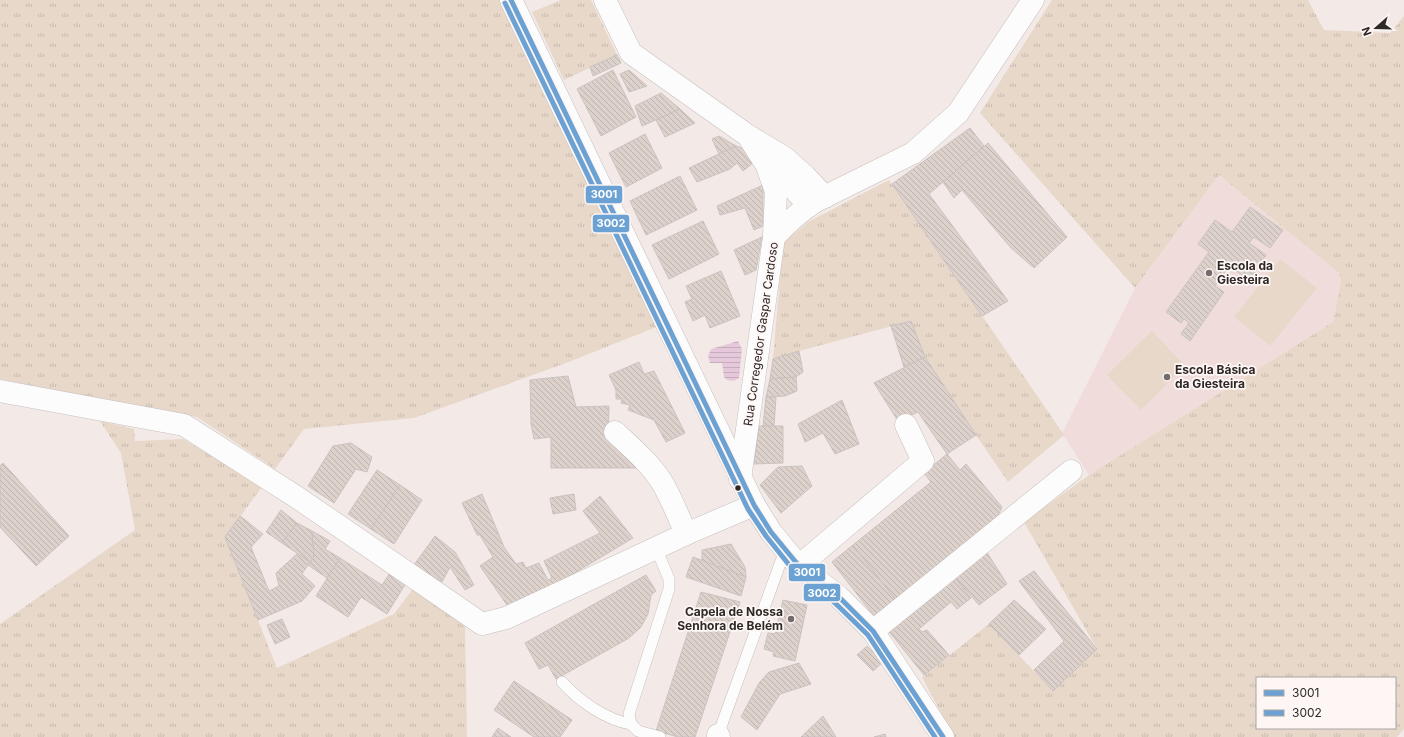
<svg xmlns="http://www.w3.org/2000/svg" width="1404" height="737" font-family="Inter,sans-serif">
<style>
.built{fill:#f0dddb}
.grass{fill:url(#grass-tufts);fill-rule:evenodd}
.garden{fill:#e7d8c9}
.water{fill:url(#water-rules)}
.building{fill:url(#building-back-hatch);stroke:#c9c3c0}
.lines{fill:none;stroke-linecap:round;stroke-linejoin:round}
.lane-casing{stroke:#c5bfbd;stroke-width:12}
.street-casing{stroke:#c5bfbd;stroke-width:23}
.secondary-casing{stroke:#c5bfbd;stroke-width:23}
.lane{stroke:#fdfcfc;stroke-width:11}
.street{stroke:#fdfcfc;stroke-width:22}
.secondary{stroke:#fdfcfc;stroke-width:22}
.bus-1-casing{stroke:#fdf6f5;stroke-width:8}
.bus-2-casing{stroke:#fdf6f5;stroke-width:8}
.bus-1{stroke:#6ca2d3;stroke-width:5}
.bus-2{stroke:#6ca2d3;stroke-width:5}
.poi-dot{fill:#736c6b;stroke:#fdf6f5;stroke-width:1.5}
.bus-dot{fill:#2e2827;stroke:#fdf6f5;stroke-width:1.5}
.labels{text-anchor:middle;stroke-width:3.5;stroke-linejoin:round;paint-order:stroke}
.poi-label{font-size:12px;font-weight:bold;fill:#2e2827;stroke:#fdf6f5;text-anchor:start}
.street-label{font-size:12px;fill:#2e2827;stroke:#fdf6f5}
.line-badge{stroke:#fdf6f5;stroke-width:1.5}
.badge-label{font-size:11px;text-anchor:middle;font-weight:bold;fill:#fff}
</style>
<defs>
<pattern id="grass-tufts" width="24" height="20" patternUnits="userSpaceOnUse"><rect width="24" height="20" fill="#e7d8c9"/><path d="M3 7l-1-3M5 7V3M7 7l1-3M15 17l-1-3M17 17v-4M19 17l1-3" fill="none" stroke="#c6b9ad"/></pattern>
<pattern id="water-rules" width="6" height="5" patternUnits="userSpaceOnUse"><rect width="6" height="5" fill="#e6c8db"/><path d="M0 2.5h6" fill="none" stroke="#c6acbc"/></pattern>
<pattern id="building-back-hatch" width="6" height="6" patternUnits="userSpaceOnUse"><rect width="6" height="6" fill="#ddd1cc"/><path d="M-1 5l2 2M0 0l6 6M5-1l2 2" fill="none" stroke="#beb3af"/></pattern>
</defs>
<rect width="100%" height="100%" fill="#f3eae8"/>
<polygon class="built" points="1219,175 1339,273 1341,281 1333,322 1089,475 1062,433 1135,288"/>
<g class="grass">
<polygon points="0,0 501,0 659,326 566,363 414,418 304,429 275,469 197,417 138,408 0,379"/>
<polygon points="561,0 591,0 617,55 564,80 532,12"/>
<path d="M1052 0H1308L1324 30 1390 33 1404 16V729L1397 737H954L922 677 989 624 1053 691 1097 649 1024 522 1089 475 1333 322 1341 281 1339 273 1219 175 1135 288 980 113ZM1257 678H1395V728H1257Z"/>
<polygon points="889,180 1064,435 1008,482 976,435 925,357 911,321 799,351 773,359 783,243 808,222"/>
<polygon points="100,421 134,429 135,441 183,439 262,487 225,537 277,668 394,614 412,590 429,600 465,627 467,737 0,737 0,624 135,530 121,453"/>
</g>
<g class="garden">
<polygon points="1280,259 1317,288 1270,346 1234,317"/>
<polygon points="1152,331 1185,366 1141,410 1107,375"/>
</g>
<polygon class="water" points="738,341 742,349 739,378 734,381 727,380 724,377 722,363 710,363 708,356 711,349"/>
<g class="building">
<polygon points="617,55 621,63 593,76 590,67"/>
<polygon points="613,70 636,117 601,136 577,89"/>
<polygon points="629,70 647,86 629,92 620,74"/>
<polygon points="661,93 680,109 642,126 635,106"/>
<polygon points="680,109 695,123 665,137 656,120"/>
<polygon points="970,128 984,146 929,194 1008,301 982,316 892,184"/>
<polygon points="645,134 662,168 626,187 609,153"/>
<polygon points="719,136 736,146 719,154 712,139"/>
<polygon points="988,143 1067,237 1034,268 1011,248 962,190 954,198 943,182"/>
<polygon points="736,146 745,149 754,162 743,171 737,163 730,169 697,182 689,168"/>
<polygon points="680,176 697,210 646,235 630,201"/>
<polygon points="763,185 763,226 754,230 745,208 720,215 717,206"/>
<polygon points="1250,207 1283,230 1270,248 1254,237 1249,243 1266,255 1249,280 1229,266 1215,286 1224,292 1190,341 1181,334 1189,323 1184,319 1181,323 1166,312 1209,252 1198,244 1215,220 1232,232"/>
<polygon points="703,221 719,254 669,279 652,245"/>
<polygon points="762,237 756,270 745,275 734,250"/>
<polygon points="721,271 740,316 710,328 705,315 693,321 685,302 692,299 686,286"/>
<polygon points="911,321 925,357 904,367 891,326"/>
<polygon points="799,351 803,372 796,377 770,379 773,359"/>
<polygon points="925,357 976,435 947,454 918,412 898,421 874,383"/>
<polygon points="639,362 644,374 654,371 685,433 666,442 654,420 628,410 630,405 621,403 622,399 616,399 616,390 609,375"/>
<polygon points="568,376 576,407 609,406 608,439 637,468 551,468 551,437 534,439 531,424 530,380"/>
<polygon points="796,377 797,391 785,396 766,397 770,379"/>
<polygon points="766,397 776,397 774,426 763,426"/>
<polygon points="842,400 859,444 835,454 823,433 805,442 798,424"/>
<polygon points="759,426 783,426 783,463 754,464"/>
<polygon points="351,443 372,457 367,472 356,469 334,503 308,486 333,446"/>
<polygon points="947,454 960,470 966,464 1002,507 993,526 899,604 853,545 931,482 924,473"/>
<polygon points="3,463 69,536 36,566 0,527 0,466"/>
<polygon points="802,466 812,486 781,513 760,485 778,467"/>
<polygon points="377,470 400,485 371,529 348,514"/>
<polygon points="400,485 422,500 394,544 371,529"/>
<polygon points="482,494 504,547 516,564 523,562 526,568 539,563 548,580 552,578 544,561 600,533 583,511 600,496 633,538 551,587 509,608 480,566 493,557 480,535 477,535 462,503"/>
<polygon points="574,494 576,510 553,514 550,498"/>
<polygon points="281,510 297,523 282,543 266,532"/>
<polygon points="240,516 263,534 251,547 269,591 279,586 276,573 298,553 310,562 302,574 315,586 302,601 258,620 225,537"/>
<polygon points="297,523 312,531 314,557 310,562 282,543"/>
<polygon points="312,531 330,541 325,549 340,558 327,578 308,565 314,557"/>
<polygon points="435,536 455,552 474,585 465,590 450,567 442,582 414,565"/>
<polygon points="731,544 745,567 746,577 702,561 702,550"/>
<polygon points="853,545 899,604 878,621 832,562"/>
<polygon points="986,551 1007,584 979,605 952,574"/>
<polygon points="693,557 746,577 741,596 686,577"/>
<polygon points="340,558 382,585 390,573 406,583 387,614 361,597 348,617 316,596"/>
<polygon points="1034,571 1097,649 1053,691 1034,670 1064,641 1019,581"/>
<polygon points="952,574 971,598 957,609 951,602 919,629 922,632 927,630 949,655 924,675 887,629"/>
<polygon points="646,575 656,591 651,595 648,614 641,627 629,638 556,679 548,665 539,669 525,643"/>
<polygon points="701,592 740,602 695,737 678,737 656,731"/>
<polygon points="783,600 807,605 795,661 773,656 774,652 764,649 768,633 775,634"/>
<polygon points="1014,600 1046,629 1019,655 989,624"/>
<polygon points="282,619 290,637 275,644 267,625"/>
<polygon points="867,646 883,662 873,671 857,655"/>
<polygon points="799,663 811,684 780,694 757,730 741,717 759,683 769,672"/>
<polygon points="514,681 572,720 560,737 534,737 494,710"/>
<polygon points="823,716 836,737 801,737"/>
<polygon points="498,728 511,737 492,737"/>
<polygon points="885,734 886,737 874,737"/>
</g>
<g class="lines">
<defs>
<g id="lane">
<polyline points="656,548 669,579 669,589 629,714 631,724 638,731 660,737"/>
<path d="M562 682C579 701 606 720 631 724"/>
<polyline points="716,737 718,735 785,550"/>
</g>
<g id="street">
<polyline points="605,0 631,53 747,135 785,158 805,176 825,197"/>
<polyline points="750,139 766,164 776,191 774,237"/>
<polyline points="770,162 809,206"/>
<polyline points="0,391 184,425 298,498 482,624 506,618 686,534 754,505"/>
<path d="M615 432C632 448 651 464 663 484 672 500 679 517 686 534"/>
<path d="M740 479 774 237C787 223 800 211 816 201L913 153 958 113 1033 0"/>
<polyline points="799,566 923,461 906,425"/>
<polyline points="873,631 1071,471"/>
<polyline points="718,735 719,737"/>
</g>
<polyline id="secondary" points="511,0 754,505 771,532 799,566 839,597 873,631 943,737"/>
</defs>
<use href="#lane" class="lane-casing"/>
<use href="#street" class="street-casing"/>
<use href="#secondary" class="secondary-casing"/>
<use href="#lane" class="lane"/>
<use href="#street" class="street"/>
<use href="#secondary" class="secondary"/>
<defs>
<polyline id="bus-1" points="511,0 754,505 771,532 799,566 839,597 873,631 943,737"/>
<polyline id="bus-2" points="505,3 748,509 766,536 794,571 834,602 868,635 935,737"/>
</defs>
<use href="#bus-1" class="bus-1-casing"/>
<use href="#bus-2" class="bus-2-casing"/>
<use href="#bus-1" class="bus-1"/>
<use href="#bus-2" class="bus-2"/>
</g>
<g class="poi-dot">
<circle cx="1209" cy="273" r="4"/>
<circle cx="1167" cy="377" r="4"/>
<circle cx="791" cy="619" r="4"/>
</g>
<circle class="bus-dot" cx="738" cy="488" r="3.5"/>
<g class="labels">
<g class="poi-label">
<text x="1217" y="270">Escola da<tspan x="1217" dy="14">Giesteira</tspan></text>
<text x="1175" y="374">Escola Básica<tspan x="1175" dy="14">da Giesteira</tspan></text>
<text x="783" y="616" text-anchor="end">Capela de Nossa<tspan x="783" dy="14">Senhora de Belém</tspan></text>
</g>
<g class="street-label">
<text transform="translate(761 334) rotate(-82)" y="4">Rua Corregedor Gaspar Cardoso</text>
</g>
</g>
<g class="line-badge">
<rect x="585" y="185" width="38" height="19" rx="4" fill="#6ca2d3"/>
<rect x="592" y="214" width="38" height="19" rx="4" fill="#6ca2d3"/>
<rect x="788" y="563" width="38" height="19" rx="4" fill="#6ca2d3"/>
<rect x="803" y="583" width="38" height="19" rx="4" fill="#6ca2d3"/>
</g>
<g class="badge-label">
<text x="604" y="198">3001</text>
<text x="611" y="227">3002</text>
<text x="807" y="576">3001</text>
<text x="822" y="597">3002</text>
</g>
<rect x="1256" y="677" width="140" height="52" fill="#fdf6f5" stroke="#aaa4a3"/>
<rect x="1264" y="690" width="20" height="6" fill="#6ca2d3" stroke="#aaa4a3"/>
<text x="1292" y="697" font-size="12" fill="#2e2827">3001</text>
<rect x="1264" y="710" width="20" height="6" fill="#6ca2d3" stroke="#aaa4a3"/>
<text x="1292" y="717" font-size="12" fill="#2e2827">3002</text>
<g transform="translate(1376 28) rotate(250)" stroke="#fdf6f5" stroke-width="3" paint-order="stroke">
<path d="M0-3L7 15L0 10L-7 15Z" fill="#2e2827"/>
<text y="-6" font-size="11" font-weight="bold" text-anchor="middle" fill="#2e2827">N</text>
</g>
</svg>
